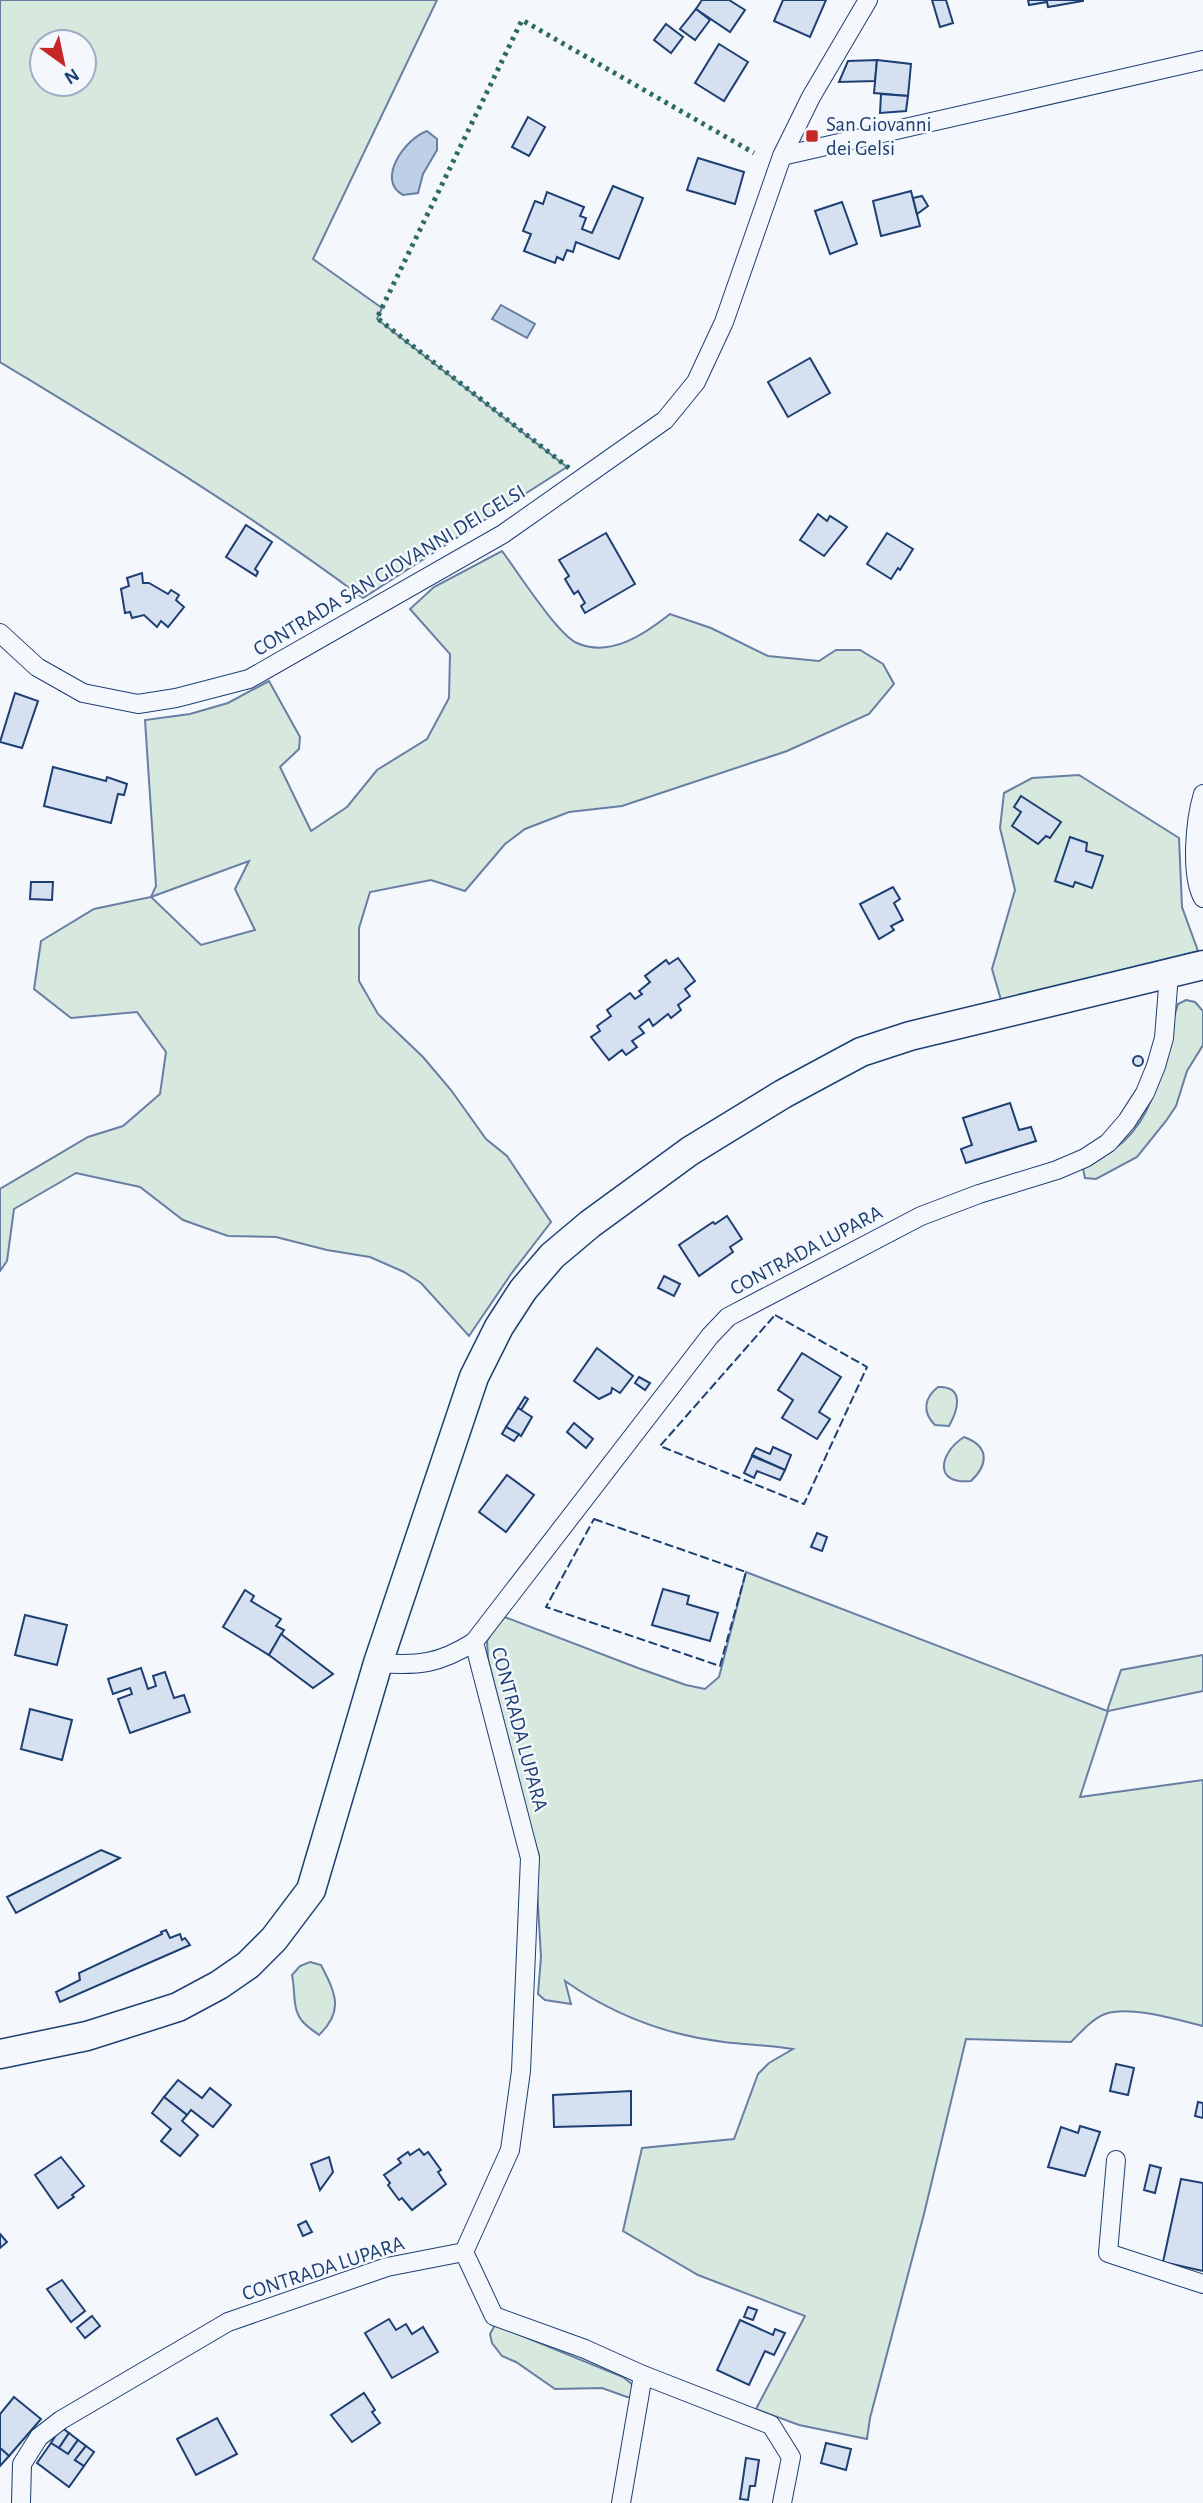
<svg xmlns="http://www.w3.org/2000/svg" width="1203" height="2503" font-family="'Alegreya Sans',sans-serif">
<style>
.green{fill:#d7e8df;stroke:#687fa3;stroke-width:2;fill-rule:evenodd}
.water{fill:#bed0e5;stroke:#687fa3;stroke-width:2}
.building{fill:#d5e0f0;stroke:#1d3f73;stroke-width:2}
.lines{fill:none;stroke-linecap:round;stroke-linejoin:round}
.minor-casing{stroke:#1d3f73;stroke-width:20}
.primary-casing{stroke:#1d3f73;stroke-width:31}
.minor{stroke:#f4f7fb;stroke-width:18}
.primary{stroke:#f4f7fb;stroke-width:28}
.hedge{stroke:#2c6c60;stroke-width:5;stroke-dasharray:3.5 5;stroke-linecap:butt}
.fence{stroke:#1d3f73;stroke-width:2;stroke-dasharray:9 3.5;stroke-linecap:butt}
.poi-dot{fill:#c62828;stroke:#f4f7fb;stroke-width:2.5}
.labels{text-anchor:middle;stroke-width:5;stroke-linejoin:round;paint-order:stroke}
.poi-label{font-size:21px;fill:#1d3f73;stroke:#f4f7fb;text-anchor:start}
.street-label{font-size:21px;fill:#1d3f73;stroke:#f4f7fb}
</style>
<rect width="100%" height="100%" fill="#f4f7fb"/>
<g class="green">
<path d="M0 0H437L313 259 382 308 377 319 567 467 363 598C248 512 123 437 0 362ZM42 42H84V84H42Z"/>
<path d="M502 551C517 571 557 634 577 643 610 658 645 634 670 614L711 628 768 656 819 661 836 650H860L883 664 894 684 869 714 787 751 622 806 569 812 525 829 505 844 465 891 431 880 370 892 359 928V981L378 1014 423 1057 451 1090 486 1139 507 1156 551 1222 511 1274 469 1336 421 1283 404 1272 370 1257 327 1250 276 1237 228 1236 183 1220 140 1187 76 1173 14 1209 7 1261 0 1271V1189L88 1137 123 1126 160 1094 166 1052 137 1012 71 1018 34 989 41 941 94 909 151 897 156 886 145 720 190 714 228 703 269 681 300 737 299 749 280 767 311 831 347 807 377 770 427 739 449 698 450 654 410 609 434 587ZM249 861 235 889 255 930 201 945 151 897Z"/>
<polygon points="1079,775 1179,838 1182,907 1198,951 1001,1000 992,969 1015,890 1000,828 1004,793 1032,778"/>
<path d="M1186 1000 1195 1002 1203 1011V1045L1187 1071 1176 1106 1166 1121 1137 1157 1096 1179 1085 1178 1083 1169C1097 1160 1112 1152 1124 1141 1161 1107 1163 1049 1178 1004Z"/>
<path d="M938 1387C965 1386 958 1410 949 1426L935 1425C922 1412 924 1398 938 1387Z"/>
<path d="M964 1437C989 1446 989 1464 971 1481 933 1485 939 1453 964 1437Z"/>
<path d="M746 1572 1107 1711 1121 1670 1203 1655V1691L1108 1711 1080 1797 1203 1780V2026C1178 2020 1129 2005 1105 2014 1092 2019 1081 2032 1071 2042L966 2039 924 2214 870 2418 867 2439 799 2425 756 2409 805 2316 698 2275 623 2231 642 2148 734 2139 758 2074 769 2063 793 2049C771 2045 747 2045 724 2042 666 2035 612 2014 565 1981L571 2004 545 2000 538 1994 541 1957 536 1872 539 1855 531 1832 488 1659 487 1641 502 1616 638 1668 686 1685 705 1689 719 1677Z"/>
<path d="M310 1962 321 1965C336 1994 344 2011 319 2035 314 2031 309 2028 305 2024 291 2011 296 1993 292 1975L300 1966Z"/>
<polygon points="495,2325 623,2377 633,2385 634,2397 627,2397 602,2388 555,2389 516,2362 502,2356 492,2343 490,2334"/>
</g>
<g class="water">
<path d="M427 131 437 139V150L423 174 418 193 403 195C375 180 406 138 427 131Z"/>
<polygon points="501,305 535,324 527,338 492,319"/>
</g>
<g class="building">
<polygon points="702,0 729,0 745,10 730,32 696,9"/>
<polygon points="783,0 826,0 810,37 774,21"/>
<polygon points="932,0 946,0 953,23 940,27"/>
<polygon points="1028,0 1083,0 1083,1 1048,7 1047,2 1029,5"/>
<polygon points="696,9 710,20 695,40 680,29"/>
<polygon points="666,24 683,37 671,53 654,40"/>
<polygon points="719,44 748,62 724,101 695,83"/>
<polygon points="877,60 875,81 839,82 848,61"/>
<polygon points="877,60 911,64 908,96 874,93"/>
<polygon points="881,94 908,96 906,111 880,113"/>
<polygon points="528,117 545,127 529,156 512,147"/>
<polygon points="698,158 744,172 735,204 687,190"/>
<polygon points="613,186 643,198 619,259 576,242 573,252 567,250 563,260 557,257 555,263 524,251 531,234 523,231 535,201 543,204 547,192 584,207 580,216 586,218 582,229 592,233"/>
<polygon points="911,191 920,226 881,236 873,201"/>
<polygon points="922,196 928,206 917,214 913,198"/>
<polygon points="842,202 857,244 830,254 815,211"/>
<polygon points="810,358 830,393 788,417 768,382"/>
<polygon points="818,514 827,521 830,516 847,527 824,556 800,540"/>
<polygon points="246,525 272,542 255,569 258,572 256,576 226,557"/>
<polygon points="606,533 635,584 585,613 581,606 585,603 578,591 574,594 565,579 569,576 559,560"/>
<polygon points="887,533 913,549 900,570 898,568 891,579 867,564"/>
<polygon points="142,573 143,583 149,583 168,594 171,590 179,595 176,600 184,607 168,627 161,621 157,627 144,615 132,618 130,612 125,613 121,589 129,586 127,578"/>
<polygon points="15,693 38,701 22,748 0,742"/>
<polygon points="53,767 106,781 107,777 127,784 124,795 118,794 111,823 44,806"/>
<polygon points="1021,796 1061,822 1050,838 1046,836 1038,844 1012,826 1021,812 1014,807"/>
<polygon points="1070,837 1087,843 1086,851 1103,856 1092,888 1075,882 1073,887 1055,881"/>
<polygon points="31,882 53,882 52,900 30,899"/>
<polygon points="893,887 900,899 894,903 903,920 891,926 894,930 879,939 860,904"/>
<polygon points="678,958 695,981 685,989 690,996 678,1005 681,1010 671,1018 668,1014 653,1026 649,1019 639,1027 644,1033 632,1041 637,1047 626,1055 622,1050 609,1060 591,1037 600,1031 597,1026 611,1016 607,1010 630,993 635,999 642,994 639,991 650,982 645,976 666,960 669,964"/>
<circle cx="1138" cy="1061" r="5"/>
<polygon points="1010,1103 1019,1130 1031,1127 1036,1141 966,1163 961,1149 972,1145 963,1118"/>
<polygon points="727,1216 742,1239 730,1247 733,1252 699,1276 679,1245 713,1222 715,1224"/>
<polygon points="664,1276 680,1284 674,1296 658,1288"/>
<polygon points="597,1348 633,1376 620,1393 612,1388 611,1393 599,1399 574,1381"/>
<polygon points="802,1353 841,1377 819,1412 830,1419 817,1439 782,1418 793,1400 778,1390"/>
<polygon points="639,1377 650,1383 645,1390 635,1383"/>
<polygon points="525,1397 528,1399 521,1410 518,1408"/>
<polygon points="518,1408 532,1417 521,1436 506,1427"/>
<polygon points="574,1423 593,1439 586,1448 567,1432"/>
<polygon points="506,1427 519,1434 514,1441 502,1434"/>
<polygon points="773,1447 791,1455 785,1470 752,1455 756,1448 770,1454"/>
<polygon points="752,1456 785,1470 780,1480 757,1471 754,1478 744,1473"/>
<polygon points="507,1475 534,1495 506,1532 479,1512"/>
<polygon points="817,1533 827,1537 822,1551 811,1547"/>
<polygon points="663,1589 689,1596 687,1604 718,1613 710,1641 652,1625"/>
<polygon points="245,1590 254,1596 251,1601 281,1619 276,1626 284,1630 269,1655 223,1627"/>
<polygon points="25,1615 67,1625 57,1665 15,1655"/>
<polygon points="281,1634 333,1674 313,1688 269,1655"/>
<polygon points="141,1668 148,1689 156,1686 153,1676 165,1672 174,1698 184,1695 190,1712 130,1733 118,1699 132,1694 130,1688 113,1694 108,1679"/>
<polygon points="30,1709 72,1720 62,1760 21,1749"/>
<polygon points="101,1850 120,1858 16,1913 7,1897"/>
<polygon points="166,1930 170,1938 180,1934 182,1940 185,1938 190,1945 60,2002 56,1992 80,1980 79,1973 162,1934 161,1932"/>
<polygon points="1116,2064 1134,2068 1128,2095 1110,2091"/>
<polygon points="178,2080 202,2098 210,2088 231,2105 213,2127 191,2110 187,2115 164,2097"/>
<polygon points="631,2091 631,2125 554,2127 553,2095"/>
<polygon points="164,2097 187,2115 182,2121 198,2135 180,2156 161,2141 171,2129 152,2113"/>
<polygon points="1198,2102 1203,2103 1203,2118 1195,2116"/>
<polygon points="1080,2126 1100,2132 1085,2176 1048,2167 1061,2127 1078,2133"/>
<polygon points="419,2149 424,2155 428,2152 441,2170 438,2172 446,2184 412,2210 402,2198 399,2200 388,2185 390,2183 384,2175 401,2163 398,2159 408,2152 410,2155"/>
<polygon points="61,2157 84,2186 72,2195 74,2197 58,2208 35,2175"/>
<polygon points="329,2157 333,2172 320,2190 311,2164"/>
<polygon points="1150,2165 1161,2168 1155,2193 1144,2190"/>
<polygon points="1181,2179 1203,2183 1203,2271 1163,2262"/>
<polygon points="306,2221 312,2232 303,2236 298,2225"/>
<polygon points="0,2234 7,2242 0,2248"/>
<polygon points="62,2280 85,2311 71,2322 47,2289"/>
<polygon points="748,2307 757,2310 753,2320 744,2317"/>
<polygon points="92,2316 100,2326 85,2338 77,2328"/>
<polygon points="389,2319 396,2330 406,2324 412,2334 423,2327 438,2352 392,2378 365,2333"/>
<polygon points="740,2320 773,2335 775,2329 785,2333 774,2355 765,2351 749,2385 717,2370"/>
<polygon points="364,2393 375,2410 372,2412 380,2423 352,2442 331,2415"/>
<polygon points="14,2397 41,2419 9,2456 0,2448 0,2414"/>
<polygon points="217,2418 237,2454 196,2475 177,2439"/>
<polygon points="61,2427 69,2433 59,2448 51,2443"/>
<polygon points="69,2433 78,2440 68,2454 59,2448"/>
<polygon points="78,2440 86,2446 75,2460 84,2466 69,2487 37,2463 51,2443 68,2454"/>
<polygon points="826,2443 851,2449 846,2470 821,2463"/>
<polygon points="86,2446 94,2452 84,2466 75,2460"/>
<polygon points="0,2448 9,2456 0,2466"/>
<polygon points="746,2458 759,2460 755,2486 750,2486 748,2500 740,2499"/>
</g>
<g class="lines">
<defs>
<g id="minor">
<polyline points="782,156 1203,60"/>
<polyline points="0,633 37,667 83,693 138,704 176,698 249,679 503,534 665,420 696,382 724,322 782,156 811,97 868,0"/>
<path d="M1203 794C1195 820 1190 875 1203 898"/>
<path d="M378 1663C419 1666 439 1664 474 1642"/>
<polyline points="1116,2160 1108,2253 1203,2284"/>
<polyline points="464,2252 494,2316 585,2349 643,2375 771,2425 791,2457 782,2503"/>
<polyline points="21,2503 22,2464 39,2437 61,2420 228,2322 387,2267 464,2252 510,2150 521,2071 530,1858 474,1642 710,1336 728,1317 921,1216 979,1194 1057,1170 1085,1158 1108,1143 1127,1121 1145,1093 1156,1066 1164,1038 1169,974"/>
<polyline points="621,2503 643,2375"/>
</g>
<polyline id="primary" points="0,2054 87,2036 178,2007 219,1985 248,1965 274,1939 311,1890 378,1663 474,1377 499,1327 523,1290 552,1256 590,1224 690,1151 783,1094 861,1052 910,1036 1203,965"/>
</defs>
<use href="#minor" class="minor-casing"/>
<use href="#primary" class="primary-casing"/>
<use href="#minor" class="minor"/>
<use href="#primary" class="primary"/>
<polyline class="hedge" points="569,468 377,318 522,20 754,153"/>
<g class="fence">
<polygon points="775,1315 867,1367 804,1504 660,1446"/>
<polygon points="594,1519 746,1572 720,1666 546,1607"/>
</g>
</g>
<rect class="poi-dot" x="805" y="129" width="14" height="14" rx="3.5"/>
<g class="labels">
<g class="poi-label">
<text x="826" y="131">San Giovanni<tspan x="826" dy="24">dei Gelsi</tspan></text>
</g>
<g class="street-label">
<text transform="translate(389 570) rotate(-31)" y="7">CONTRADA SAN GIOVANNI DEI GELSI</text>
<text transform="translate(806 1250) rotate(-28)" y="7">CONTRADA LUPARA</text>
<text transform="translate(520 1729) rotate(75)" y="7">CONTRADA LUPARA</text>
<text transform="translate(323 2268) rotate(-18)" y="7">CONTRADA LUPARA</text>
</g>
</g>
<g transform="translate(63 63) rotate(147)"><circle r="33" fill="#f4f7fb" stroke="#9eadc5" stroke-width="2"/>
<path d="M0-5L12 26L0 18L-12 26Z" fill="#c62828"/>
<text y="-10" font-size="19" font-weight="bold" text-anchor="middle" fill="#1d3f73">N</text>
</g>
</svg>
